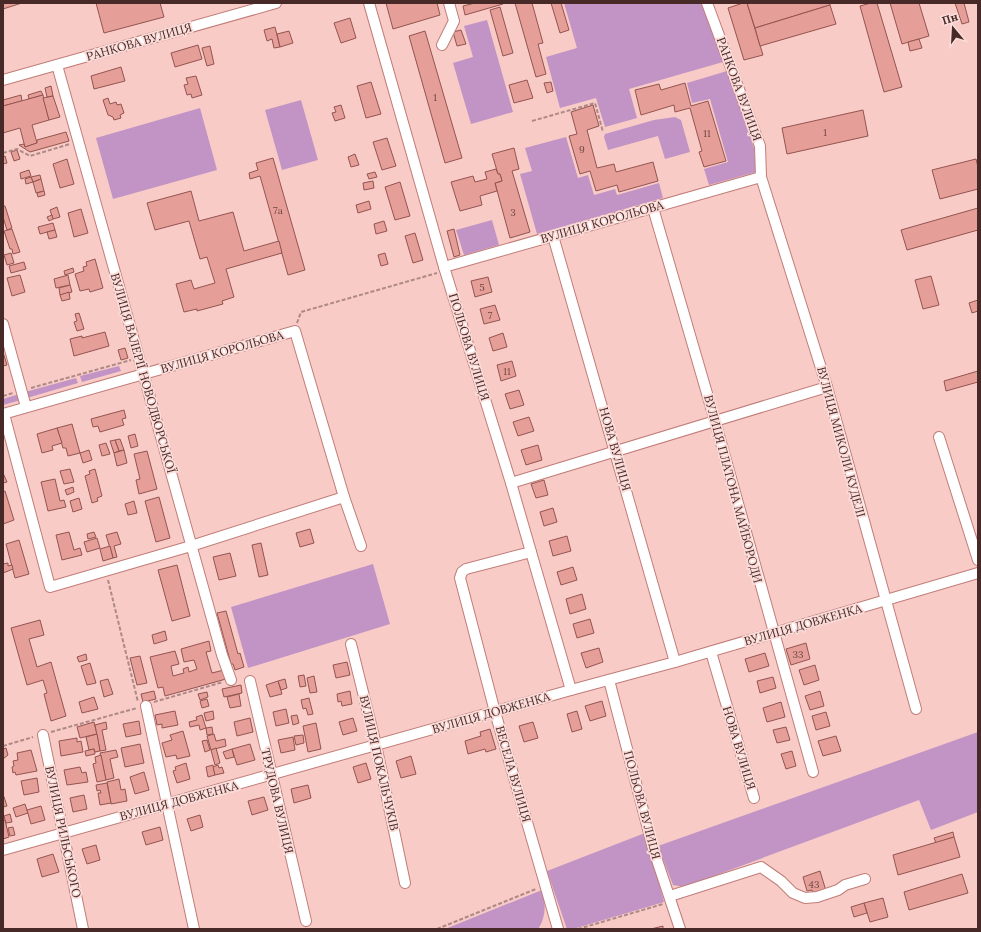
<svg xmlns="http://www.w3.org/2000/svg" width="981" height="932" font-family="Lora,serif">
<style>
.green{fill:#c294c5}
.building{fill:#e59e98;stroke:#945450}
.lines{fill:none;stroke-linecap:round;stroke-linejoin:round}
.minor-casing{stroke:#c17d78;stroke-width:12}
.path{stroke:#af8986;stroke-width:2;stroke-dasharray:4 2;stroke-linecap:butt}
.minor{stroke:#fff;stroke-width:10}
.labels{text-anchor:middle;stroke-width:3.5;stroke-linejoin:round;paint-order:stroke}
.number-label{font-size:10px;fill:#6e4744}
.street-label{font-size:12px;fill:#472a28;stroke:#fbdcd9}
</style>
<rect width="100%" height="100%" fill="#f8cbc7"/>
<g class="green">
<polygon points="564,3 702,3 723,62 629,89 637,118 605,127 596,98 560,108 546,57 577,48"/>
<polygon points="487,20 513,112 471,124 453,63 473,57 464,26"/>
<polygon points="727,71 754,148 756,172 709,185 704,169 728,162 710,99 692,103 687,83"/>
<polygon points="301,100 318,160 282,170 265,110"/>
<polygon points="200,108 217,170 113,199 96,138"/>
<polygon points="675,117 681,120 690,152 665,159 658,136 608,150 604,137 605,134 654,120"/>
<polygon points="566,137 578,178 588,175 594,195 615,189 617,195 659,183 663,198 537,234 520,174 532,171 525,148"/>
<polygon points="492,220 499,245 464,255 456,230"/>
<polygon points="119,366 121,371 82,382 80,376"/>
<polygon points="76,378 78,383 27,398 25,392"/>
<polygon points="19,394 21,400 3,405 3,399"/>
<polygon points="373,564 390,624 248,668 231,607"/>
<polygon points="978,732 978,812 931,830 919,800 684,887 673,885 658,846"/>
<polygon points="645,833 664,902 573,929 567,929 547,871"/>
<path d="M542 890C546 904 546 917 538 929H445Z"/>
</g>
<g class="building">
<polygon points="3,3 22,3 3,9"/>
<polygon points="96,3 160,3 164,17 104,33"/>
<polygon points="386,3 437,3 440,15 393,29"/>
<polygon points="475,3 503,3 503,4 465,15 463,6"/>
<polygon points="515,3 532,3 543,43 538,44 546,74 536,77"/>
<polygon points="551,3 561,3 569,30 560,33"/>
<polygon points="743,3 747,3 763,55 744,60 728,8"/>
<polygon points="747,3 830,3 830,5 755,28"/>
<polygon points="871,3 877,3 902,87 884,92 860,6"/>
<polygon points="890,3 919,3 929,36 902,44"/>
<polygon points="955,3 964,3 969,22 962,24"/>
<polygon points="830,5 836,24 760,46 755,28"/>
<polygon points="500,7 513,53 503,56 490,10"/>
<polygon points="350,18 356,38 341,43 334,23"/>
<polygon points="275,27 280,47 274,48 272,39 267,41 264,30"/>
<polygon points="461,30 466,44 457,46 453,32"/>
<polygon points="289,31 293,43 280,47 277,34"/>
<polygon points="425,31 462,158 445,163 409,36"/>
<polygon points="919,39 922,48 910,51 908,42"/>
<polygon points="198,45 202,59 175,67 171,53"/>
<polygon points="210,46 214,64 207,66 202,48"/>
<polygon points="121,67 125,81 94,89 91,76"/>
<polygon points="196,76 202,95 192,98 191,94 187,95 184,85 188,84 186,78"/>
<polygon points="527,80 533,98 514,103 509,85"/>
<polygon points="371,82 381,114 366,118 357,86"/>
<polygon points="551,82 553,91 547,93 544,83"/>
<polygon points="685,83 691,106 708,101 726,161 704,167 699,152 702,151 690,108 675,112 674,105 641,115 635,90 659,84 661,90"/>
<polygon points="51,86 53,96 47,97 45,88"/>
<polygon points="41,91 43,95 29,99 28,95"/>
<polygon points="21,95 22,101 3,106 3,100"/>
<polygon points="43,95 49,120 32,125 37,143 25,147 20,128 3,133 3,106"/>
<polygon points="53,96 60,117 49,120 43,98"/>
<polygon points="108,98 110,104 116,102 117,105 121,104 124,113 120,115 121,118 114,120 113,117 108,115 103,100"/>
<polygon points="341,105 345,118 335,121 332,113 336,112 334,107"/>
<polygon points="593,105 599,126 587,130 597,168 614,164 616,172 653,162 658,181 619,192 617,185 596,191 590,171 580,174 569,136 577,134 571,112"/>
<polygon points="863,110 868,136 787,154 782,128"/>
<polygon points="66,132 69,141 30,152 19,145 24,144 25,147 37,143 37,140"/>
<polygon points="387,138 396,166 382,170 373,142"/>
<polygon points="514,148 519,169 512,171 530,232 510,238 495,183 502,181 500,174 498,174 492,154"/>
<polygon points="17,150 20,159 14,161 11,152"/>
<polygon points="355,154 359,165 351,167 348,157"/>
<polygon points="5,156 7,163 3,164 3,157"/>
<polygon points="273,158 305,270 288,275 260,176 250,179 249,173 258,170 256,163"/>
<polygon points="67,159 74,184 60,188 53,164"/>
<polygon points="976,159 978,167 978,189 940,199 932,170"/>
<polygon points="496,169 498,174 500,174 502,181 495,183 497,191 480,196 482,205 460,211 451,182 473,176 475,182 487,179 485,172"/>
<polygon points="29,170 31,176 21,179 20,173"/>
<polygon points="375,172 377,177 369,179 367,174"/>
<polygon points="40,175 41,179 33,182 31,177"/>
<polygon points="31,177 33,182 26,184 25,179"/>
<polygon points="41,179 44,191 36,193 33,182"/>
<polygon points="373,181 374,188 364,190 363,183"/>
<polygon points="400,182 410,216 395,220 385,187"/>
<polygon points="44,191 45,195 38,197 37,193"/>
<polygon points="191,191 199,221 233,212 244,251 279,241 282,253 226,269 234,297 222,301 223,304 197,311 197,309 184,312 176,284 191,280 194,289 215,283 207,257 200,259 189,221 155,230 147,203"/>
<polygon points="369,201 371,209 358,213 356,205"/>
<polygon points="3,206 5,206 12,228 7,230 3,217"/>
<polygon points="57,207 60,217 53,219 50,210"/>
<polygon points="978,208 978,230 907,250 901,230"/>
<polygon points="81,209 88,233 74,237 68,213"/>
<polygon points="52,215 53,219 49,221 47,217"/>
<polygon points="384,221 387,231 376,234 374,224"/>
<polygon points="53,223 55,230 40,234 38,227"/>
<polygon points="12,229 20,252 13,254 12,249 10,249 4,231"/>
<polygon points="454,229 460,255 454,257 447,231"/>
<polygon points="55,230 57,237 49,239 47,232"/>
<polygon points="415,233 423,260 413,263 405,236"/>
<polygon points="11,253 14,263 7,265 4,255"/>
<polygon points="385,253 388,264 381,266 378,255"/>
<polygon points="95,259 103,288 90,292 89,289 80,291 75,274 84,271 83,267 87,266 86,262"/>
<polygon points="24,262 26,269 11,273 9,266"/>
<polygon points="73,268 74,272 65,275 64,271"/>
<polygon points="20,275 25,292 12,296 7,278"/>
<polygon points="68,275 70,285 56,288 54,279"/>
<polygon points="931,276 939,305 923,309 915,280"/>
<polygon points="488,277 492,292 475,297 471,281"/>
<polygon points="70,285 72,292 60,295 59,288"/>
<polygon points="69,292 70,299 62,301 60,295"/>
<polygon points="978,300 978,311 972,313 969,303"/>
<polygon points="495,305 500,320 484,324 480,309"/>
<polygon points="79,313 84,329 77,331 74,322 77,321 75,314"/>
<polygon points="105,332 109,346 74,356 70,339 82,336 82,338"/>
<polygon points="503,333 507,347 493,351 489,338"/>
<polygon points="125,348 128,358 121,360 118,350"/>
<polygon points="3,352 7,365 3,366"/>
<polygon points="512,361 516,376 501,381 497,365"/>
<polygon points="978,371 978,382 946,391 944,381"/>
<polygon points="519,390 524,405 510,409 505,394"/>
<polygon points="124,410 126,418 122,419 124,425 100,432 98,426 93,427 91,419"/>
<polygon points="529,417 534,431 518,436 513,422"/>
<polygon points="72,424 80,453 68,456 66,448 63,448 57,428"/>
<polygon points="57,428 62,443 52,446 53,450 42,453 37,434"/>
<polygon points="135,434 138,446 131,448 128,436"/>
<polygon points="120,439 124,450 119,451 115,440"/>
<polygon points="115,440 119,451 114,453 110,441"/>
<polygon points="106,443 110,454 102,456 99,445"/>
<polygon points="538,445 542,460 526,465 521,450"/>
<polygon points="89,450 92,460 83,463 80,453"/>
<polygon points="124,450 127,463 117,466 114,453"/>
<polygon points="147,451 157,489 139,494 136,480 140,479 134,454"/>
<polygon points="70,469 74,482 64,484 60,471"/>
<polygon points="95,469 102,496 97,498 98,501 92,503 85,476 90,474 89,471"/>
<polygon points="3,473 7,482 3,483"/>
<polygon points="55,479 60,501 64,500 66,507 48,511 41,482"/>
<polygon points="544,480 548,495 536,498 531,484"/>
<polygon points="73,487 74,492 67,495 65,490"/>
<polygon points="5,491 14,520 3,524 3,492"/>
<polygon points="159,497 170,538 156,542 145,501"/>
<polygon points="79,498 82,509 73,512 70,501"/>
<polygon points="134,501 137,513 128,515 125,504"/>
<polygon points="553,508 557,522 544,526 540,512"/>
<polygon points="310,529 314,543 300,547 296,533"/>
<polygon points="69,532 74,550 80,548 82,555 62,560 56,535"/>
<polygon points="94,532 96,537 88,539 87,534"/>
<polygon points="117,532 121,544 114,546 117,557 113,558 106,535"/>
<polygon points="567,536 571,551 553,556 549,541"/>
<polygon points="97,538 100,548 87,552 84,542"/>
<polygon points="19,540 29,574 15,578 6,544"/>
<polygon points="261,543 268,575 259,577 252,545"/>
<polygon points="110,546 113,558 103,561 100,549"/>
<polygon points="230,553 236,576 219,580 213,557"/>
<polygon points="8,563 8,566 12,565 13,569 3,573 3,564"/>
<polygon points="177,565 190,616 172,621 158,570"/>
<polygon points="573,567 577,580 561,585 557,572"/>
<polygon points="582,594 586,609 570,614 566,599"/>
<polygon points="226,611 238,654 240,653 244,667 235,670 233,664 231,664 217,613"/>
<polygon points="590,619 594,633 577,638 573,624"/>
<polygon points="40,620 44,635 29,639 37,667 51,662 66,716 51,721 44,694 47,693 43,680 27,685 11,628"/>
<polygon points="165,631 167,640 154,644 152,635"/>
<polygon points="209,641 211,651 206,652 212,673 224,670 226,679 165,696 163,687 158,688 150,657 175,651 179,664 171,666 173,676 184,673 183,669 188,667 189,672 197,669 194,660 184,662 181,649"/>
<polygon points="806,643 810,659 791,665 786,649"/>
<polygon points="599,648 603,662 586,668 581,653"/>
<polygon points="765,653 769,666 749,672 745,659"/>
<polygon points="86,654 87,660 79,662 77,657"/>
<polygon points="140,656 147,683 137,685 130,658"/>
<polygon points="347,662 350,675 336,678 333,665"/>
<polygon points="90,663 96,683 87,685 81,666"/>
<polygon points="815,665 819,680 804,685 799,670"/>
<polygon points="304,675 306,686 300,687 298,676"/>
<polygon points="314,676 317,692 310,693 307,678"/>
<polygon points="773,677 776,688 760,693 757,681"/>
<polygon points="108,679 113,694 104,697 100,681"/>
<polygon points="285,679 287,688 281,690 278,681"/>
<polygon points="278,681 282,694 270,697 266,685"/>
<polygon points="241,685 242,693 224,697 222,689"/>
<polygon points="154,691 156,699 143,702 141,694"/>
<polygon points="350,691 352,704 342,706 341,701 338,702 337,694"/>
<polygon points="820,691 824,706 810,710 805,696"/>
<polygon points="207,692 208,697 200,700 198,694"/>
<polygon points="239,694 241,706 230,708 227,697"/>
<polygon points="94,697 98,709 82,713 79,702"/>
<polygon points="309,698 313,714 308,715 306,708 303,709 301,700"/>
<polygon points="207,699 209,706 202,708 200,701"/>
<polygon points="602,701 606,716 590,721 585,706"/>
<polygon points="781,702 785,717 767,722 763,708"/>
<polygon points="286,709 289,723 276,726 273,712"/>
<polygon points="175,711 178,725 162,728 162,724 157,725 155,715"/>
<polygon points="213,711 214,719 206,721 204,713"/>
<polygon points="577,711 582,729 572,732 567,714"/>
<polygon points="826,712 830,726 816,730 812,716"/>
<polygon points="202,715 206,728 200,730 199,725 190,727 189,722 197,720 196,717"/>
<polygon points="297,715 299,723 293,725 291,716"/>
<polygon points="250,718 253,732 237,736 234,722"/>
<polygon points="353,718 357,731 343,735 339,722"/>
<polygon points="139,721 141,734 126,737 123,724"/>
<polygon points="94,722 97,734 80,738 77,727"/>
<polygon points="106,722 107,729 102,730 106,750 100,751 95,725"/>
<polygon points="533,722 538,738 524,742 519,726"/>
<polygon points="316,723 321,749 308,752 303,726"/>
<polygon points="212,727 213,734 207,735 206,728"/>
<polygon points="786,727 790,740 777,743 773,730"/>
<polygon points="490,729 496,749 486,752 485,749 468,754 465,741 481,736 480,732"/>
<polygon points="183,731 190,756 177,759 176,755 166,757 162,743 172,740 170,735"/>
<polygon points="97,734 100,751 95,752 94,749 89,750 86,737"/>
<polygon points="214,734 216,741 225,739 226,746 211,750 207,736"/>
<polygon points="303,735 304,743 296,745 294,736"/>
<polygon points="836,736 841,751 823,756 818,741"/>
<polygon points="293,737 295,750 281,753 278,740"/>
<polygon points="77,738 77,742 81,741 83,752 61,756 59,741"/>
<polygon points="207,740 210,750 205,752 202,741"/>
<polygon points="140,744 144,763 125,767 121,748"/>
<polygon points="250,744 255,760 237,765 232,749"/>
<polygon points="6,748 8,755 3,759 3,749"/>
<polygon points="216,748 220,763 215,765 211,750"/>
<polygon points="94,749 95,754 86,756 85,751"/>
<polygon points="232,749 234,757 226,759 223,752"/>
<polygon points="31,750 37,771 16,775 15,772 13,773 12,767 14,766 13,761 18,760 17,753"/>
<polygon points="116,750 118,757 110,759 114,778 106,780 100,753"/>
<polygon points="792,751 796,766 786,769 781,754"/>
<polygon points="101,755 106,780 97,782 93,764 96,763 95,757"/>
<polygon points="411,756 416,774 401,778 396,761"/>
<polygon points="186,763 190,779 177,783 173,771 176,770 175,767"/>
<polygon points="366,763 371,779 358,783 353,767"/>
<polygon points="213,765 215,775 208,777 206,767"/>
<polygon points="218,765 219,768 222,767 224,773 215,775 213,767"/>
<polygon points="80,767 82,773 86,772 88,782 67,785 64,770"/>
<polygon points="144,772 149,790 135,794 130,777"/>
<polygon points="37,778 39,792 24,795 21,781"/>
<polygon points="119,779 121,790 125,789 127,801 111,804 107,782"/>
<polygon points="107,783 111,803 100,805 98,793 101,793 100,790 97,791 96,785"/>
<polygon points="308,785 311,798 294,803 291,789"/>
<polygon points="3,794 7,806 3,807"/>
<polygon points="84,795 87,809 73,812 70,798"/>
<polygon points="264,797 268,810 252,815 248,801"/>
<polygon points="25,804 28,813 16,817 13,808"/>
<polygon points="41,806 45,820 31,824 27,810"/>
<polygon points="10,814 12,822 6,823 4,816"/>
<polygon points="200,815 203,827 191,831 187,819"/>
<polygon points="3,820 5,820 9,837 3,839"/>
<polygon points="13,827 15,835 10,836 8,828"/>
<polygon points="160,827 163,840 146,845 142,832"/>
<polygon points="953,832 954,837 936,843 934,838"/>
<polygon points="954,837 960,857 898,875 893,855"/>
<polygon points="96,845 100,860 87,864 82,849"/>
<polygon points="53,854 59,872 42,877 37,859"/>
<polygon points="820,871 826,891 814,895 812,890 807,891 803,877"/>
<polygon points="962,874 968,893 909,910 904,892"/>
<polygon points="883,898 888,917 870,922 864,903"/>
<polygon points="864,903 867,913 854,917 851,907"/>
<polygon points="663,926 663,929 651,929"/>
</g>
<g class="lines">
<defs>
<g id="minor">
<polyline points="369,3 444,267 511,483 571,690"/>
<polyline points="707,3 760,146 761,177 827,387 916,709"/>
<polyline points="442,45 454,21 449,3"/>
<polyline points="57,65 222,655 231,680"/>
<polyline points="3,80 276,3"/>
<polyline points="653,208 715,421 813,772"/>
<polyline points="553,236 675,662"/>
<polyline points="444,267 761,177"/>
<polyline points="3,324 26,407"/>
<polyline points="3,414 295,331 344,497 361,546"/>
<polyline points="4,414 50,587 191,546 344,497"/>
<polyline points="939,437 978,560"/>
<polyline points="511,483 827,387"/>
<polyline points="531,552 466,569 462,572 460,578 495,712 558,929"/>
<polyline points="351,644 376,745 405,883"/>
<polyline points="711,652 754,798"/>
<polyline points="609,680 653,848 680,929"/>
<polyline points="250,681 306,921"/>
<polyline points="146,706 194,929"/>
<polyline points="43,735 83,929"/>
<polyline points="3,850 571,690 675,662 978,573"/>
<polyline points="670,896 761,867 781,881 793,893 805,898 817,897 838,890 845,885 865,879"/>
</g>
</defs>
<use href="#minor" class="minor-casing"/>
<g class="path">
<polyline points="532,121 595,103 603,132"/>
<polyline points="3,153 17,149 30,156 70,144"/>
<polyline points="297,323 301,312 437,273"/>
<polyline points="31,388 131,360"/>
<polyline points="3,396 13,393"/>
<polyline points="108,580 138,702"/>
<polyline points="154,702 223,682"/>
<polyline points="51,732 137,708"/>
<polyline points="3,746 33,737"/>
<polyline points="437,929 536,889"/>
<polyline points="578,929 663,904"/>
</g>
<use href="#minor" class="minor"/>
</g>
<g class="labels">
<g class="number-label">
<text x="435" y="101">1</text>
<text x="825" y="136">1</text>
<text x="707" y="137">11</text>
<text x="582" y="153">9</text>
<text x="278" y="214">7а</text>
<text x="513" y="216">3</text>
<text x="482" y="291">5</text>
<text x="490" y="319">7</text>
<text x="507" y="375">11</text>
<text x="798" y="658">33</text>
<text x="814" y="888">43</text>
</g>
<g class="street-label">
<text transform="translate(139 42) rotate(-16)" y="4">РАНКОВА ВУЛИЦЯ</text>
<text transform="translate(739 89) rotate(70)" y="4">РАНКОВА ВУЛИЦЯ</text>
<text transform="translate(602 222) rotate(-16)" y="4">ВУЛИЦЯ КОРОЛЬОВА</text>
<text transform="translate(469 347) rotate(73)" y="4">ПОЛЬОВА ВУЛИЦЯ</text>
<text transform="translate(222 352) rotate(-16)" y="4">ВУЛИЦЯ КОРОЛЬОВА</text>
<text transform="translate(143 373) rotate(74)" y="4">ВУЛИЦЯ ВАЛЕРІЇ НОВОДВОРСЬКОЇ</text>
<text transform="translate(841 442) rotate(75)" y="4">ВУЛИЦЯ МИКОЛИ КУДЕЛІ</text>
<text transform="translate(615 449) rotate(74)" y="4">НОВА ВУЛИЦЯ</text>
<text transform="translate(733 489) rotate(75)" y="4">ВУЛИЦЯ ПЛАТОНА МАЙБОРОДИ</text>
<text transform="translate(803 625) rotate(-16)" y="4">ВУЛИЦЯ ДОВЖЕНКА</text>
<text transform="translate(491 713) rotate(-16)" y="4">ВУЛИЦЯ ДОВЖЕНКА</text>
<text transform="translate(739 748) rotate(73)" y="4">НОВА ВУЛИЦЯ</text>
<text transform="translate(379 763) rotate(77)" y="4">ВУЛИЦЯ ПОКАЛЬЧУКІВ</text>
<text transform="translate(513 774) rotate(74)" y="4">ВЕСЕЛА ВУЛИЦЯ</text>
<text transform="translate(179 801) rotate(-15)" y="4">ВУЛИЦЯ ДОВЖЕНКА</text>
<text transform="translate(277 801) rotate(77)" y="4">ТРУДОВА ВУЛИЦЯ</text>
<text transform="translate(642 805) rotate(75)" y="4">ПОЛЬОВА ВУЛИЦЯ</text>
<text transform="translate(63 832) rotate(78)" y="4">ВУЛИЦЯ РИЛЬСЬКОГО</text>
</g>
</g>
<rect width="981" height="932" fill="none" stroke="#472a28" stroke-width="8"/>
<g transform="translate(953 28) rotate(342)" stroke="#fbdcd9" stroke-width="3" paint-order="stroke">
<path d="M0-3L7 15L0 10L-7 15Z" fill="#472a28"/>
<text y="-6" font-size="11" font-weight="bold" text-anchor="middle" fill="#472a28">Пн</text>
</g>
</svg>
